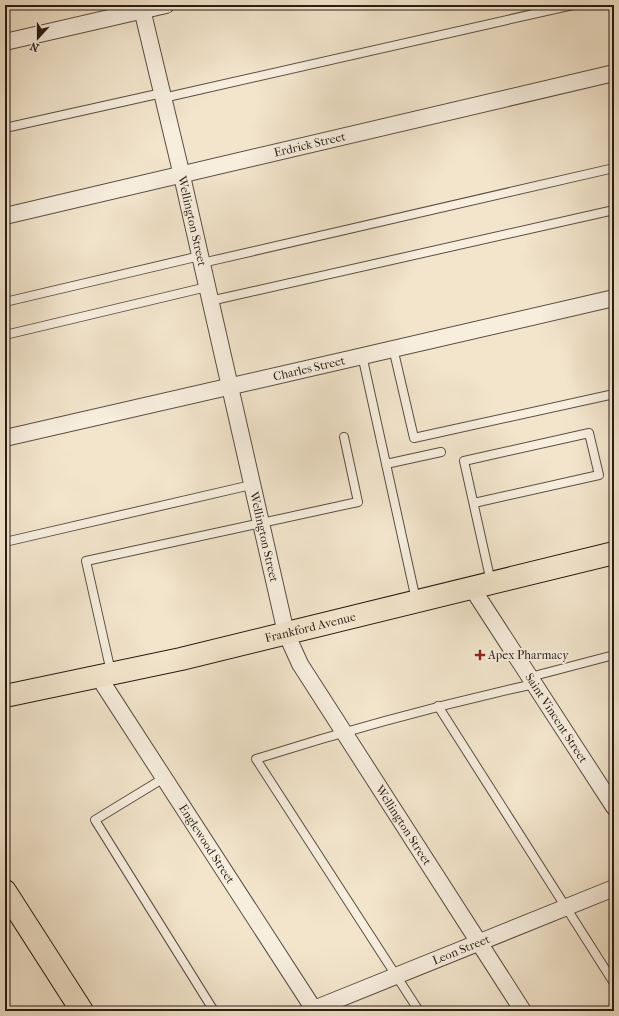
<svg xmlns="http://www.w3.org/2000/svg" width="619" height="1016" font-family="'IM FELL French Canon',serif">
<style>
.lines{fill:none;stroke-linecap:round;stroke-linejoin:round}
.lane-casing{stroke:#5a4e42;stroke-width:10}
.street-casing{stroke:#5a4e42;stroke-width:18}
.primary-casing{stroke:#281b14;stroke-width:24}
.lane{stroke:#f7eede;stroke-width:8}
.street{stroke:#f7eede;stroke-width:16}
.primary{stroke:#f2e5cc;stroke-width:22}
.poi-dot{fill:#8f2418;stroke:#f7eede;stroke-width:1.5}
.labels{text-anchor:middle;stroke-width:4;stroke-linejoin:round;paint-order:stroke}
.street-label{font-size:12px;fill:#281b14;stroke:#f7eede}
.poi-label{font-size:12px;fill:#281b14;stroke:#f7eede;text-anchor:start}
</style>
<rect width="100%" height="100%" fill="#f2e5cc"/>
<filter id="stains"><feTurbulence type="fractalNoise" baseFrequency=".005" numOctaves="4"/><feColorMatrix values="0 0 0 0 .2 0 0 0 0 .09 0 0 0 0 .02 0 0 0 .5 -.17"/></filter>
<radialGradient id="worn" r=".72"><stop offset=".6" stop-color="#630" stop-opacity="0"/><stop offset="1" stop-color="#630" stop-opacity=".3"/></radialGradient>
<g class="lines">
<defs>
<g id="lane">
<polyline points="163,98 573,5"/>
<polyline points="5,128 162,93"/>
<polyline points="202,263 614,168"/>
<polyline points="210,301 614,210"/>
<polyline points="5,302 200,256"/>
<polyline points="5,335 207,287"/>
<polyline points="393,348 414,438 614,394"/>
<polyline points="362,355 416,600"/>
<polyline points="386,464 441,452"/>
<polyline points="474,503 599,475 589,433 464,461 491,582"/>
<polyline points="5,542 251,485"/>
<polyline points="111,672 86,561 358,502 344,437"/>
<polyline points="530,677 614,655"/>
<polyline points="438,706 614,983"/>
<polyline points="164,778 95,820 214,1011"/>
<path d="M419 1011 256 759C348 730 440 705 534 684"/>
</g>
<g id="street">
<path id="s1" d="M141 5 182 176 286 633 300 664 523 1011"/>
<polyline points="5,42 166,5"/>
<path id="s2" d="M5 216 614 73"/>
<path id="s3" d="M5 438C208 393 411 344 614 298"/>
<path id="s4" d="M472 588 614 807"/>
<path id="s5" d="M98 676 315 1011"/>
<path id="s6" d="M309 1011 614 888"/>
</g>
<g id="primary">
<path id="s7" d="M5 696 181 659 614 553"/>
<polyline points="5,891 82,1011"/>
</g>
</defs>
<use href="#lane" class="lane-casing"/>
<use href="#street" class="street-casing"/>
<use href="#primary" class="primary-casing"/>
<use href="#lane" class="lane"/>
<use href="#street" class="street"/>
<use href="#primary" class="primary"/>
</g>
<path class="poi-dot" d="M478 649h4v4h4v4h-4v4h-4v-4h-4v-4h4z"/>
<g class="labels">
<g class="street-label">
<text dy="4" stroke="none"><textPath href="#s2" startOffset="313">Erdrick Street</textPath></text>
<text dy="4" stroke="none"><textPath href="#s1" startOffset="222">Wellington Street</textPath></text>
<text dy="4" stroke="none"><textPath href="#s3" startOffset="312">Charles Street</textPath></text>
<text dy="4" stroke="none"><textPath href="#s1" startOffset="546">Wellington Street</textPath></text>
<text dy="4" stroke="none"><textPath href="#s7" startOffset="313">Frankford Avenue</textPath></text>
<text dy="4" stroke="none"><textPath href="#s4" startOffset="155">Saint Vincent Street</textPath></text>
<text dy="4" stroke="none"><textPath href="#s1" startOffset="870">Wellington Street</textPath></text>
<text dy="4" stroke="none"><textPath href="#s5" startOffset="200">Englewood Street</textPath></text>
<text dy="4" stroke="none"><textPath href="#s6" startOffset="164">Leon Street</textPath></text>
</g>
<g class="poi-label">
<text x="488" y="659">Apex Pharmacy</text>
</g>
</g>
<rect width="619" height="1016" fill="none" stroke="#f2e5cc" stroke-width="20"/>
<rect x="6" y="6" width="607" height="1004" fill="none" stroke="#281b14" stroke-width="2"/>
<rect x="10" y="10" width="599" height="996" fill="none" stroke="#281b14"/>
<g transform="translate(38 38) rotate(201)" stroke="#f7eede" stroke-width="3" paint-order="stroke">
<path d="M0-3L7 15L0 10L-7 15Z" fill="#281b14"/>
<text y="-6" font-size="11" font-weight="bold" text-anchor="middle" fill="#281b14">N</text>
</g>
<rect width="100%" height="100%" filter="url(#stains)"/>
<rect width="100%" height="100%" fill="url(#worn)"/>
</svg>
